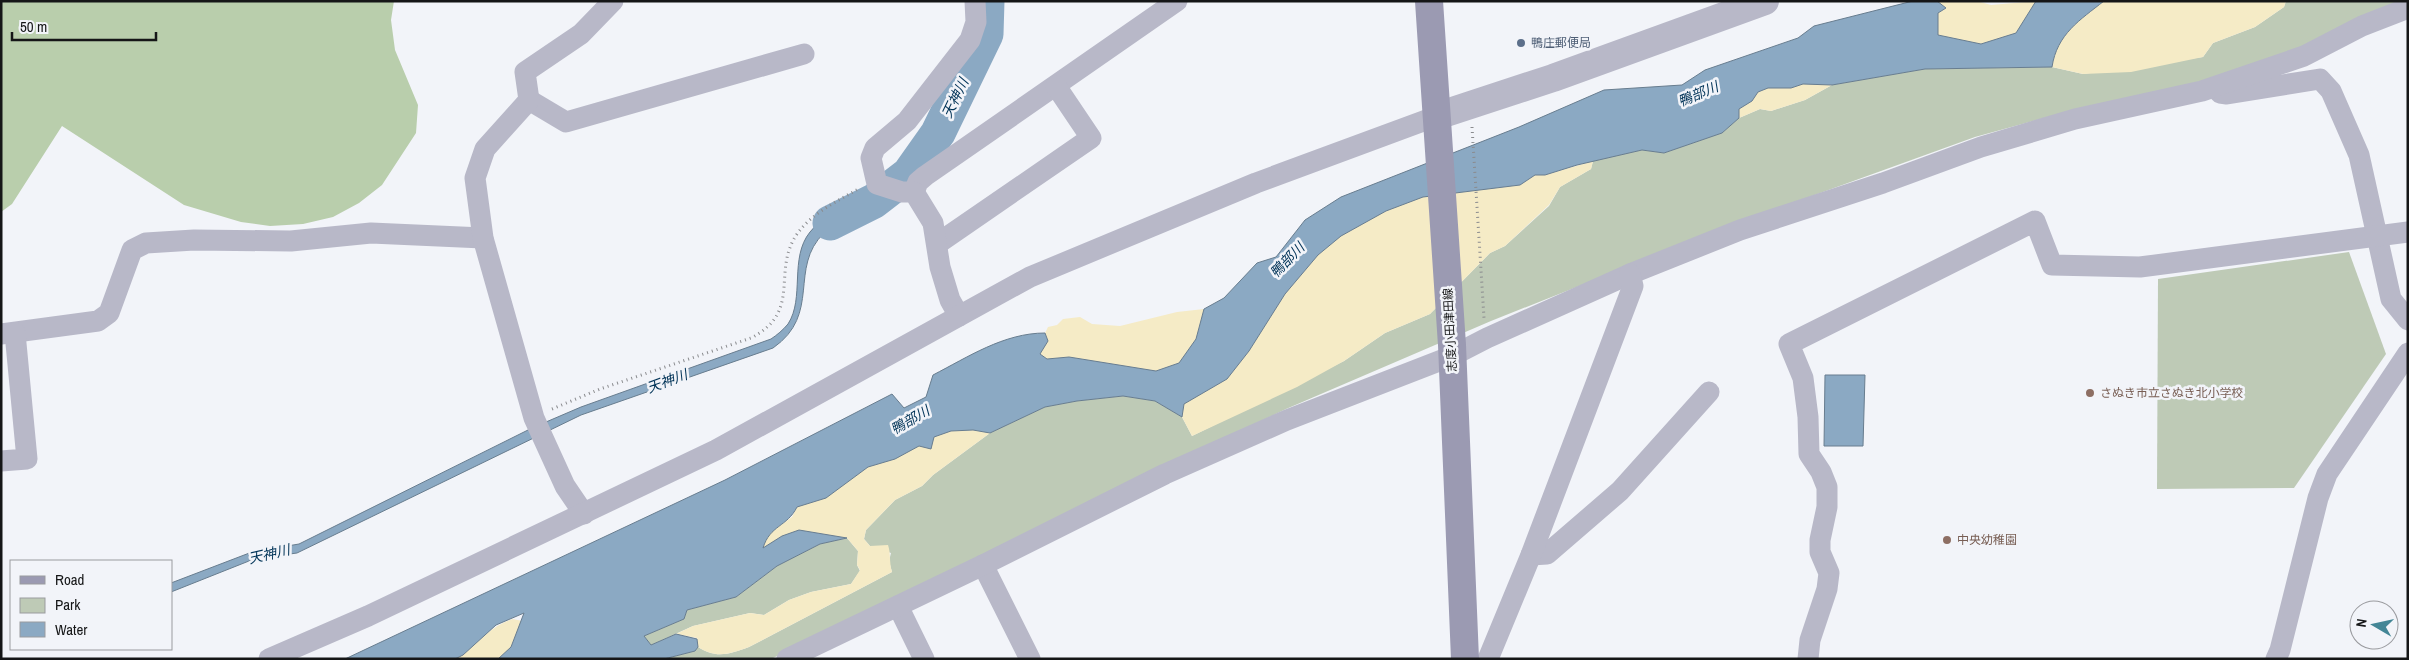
<svg xmlns="http://www.w3.org/2000/svg" width="2409" height="660" font-family="'Archivo Narrow','Noto Sans JP',sans-serif">
<style>
.green{fill:#becab6}
.forest{fill:#b9ceac}
.sand{fill:#f5ebc6}
.water{fill:#8ba9c3;stroke:#687d8f}
.lines{fill:none;stroke-linecap:round;stroke-linejoin:round}
.river{stroke:#8ba9c3;stroke-width:35}
.path{stroke:#8a8b8e;stroke-width:3;stroke-dasharray:1 4;stroke-linecap:butt}
.minor{stroke:#b8b8c8;stroke-width:21}
.tertiary{stroke:#b8b8c8;stroke-width:28}
.secondary{stroke:#9b9ab2;stroke-width:28}
.service-dot{fill:#5c6f8a;stroke:#f2f4f9;stroke-width:2}
.education-dot{fill:#8d6e63;stroke:#f2f4f9;stroke-width:2}
.labels{text-anchor:middle;stroke-width:5;stroke-linejoin:round;paint-order:stroke}
.service-label{font-size:12px;fill:#4e5e75;stroke:#f2f4f9;text-anchor:start}
.street-label{font-size:12px;fill:#151617;stroke:#f2f4f9}
.education-label{font-size:12px;fill:#785e54;stroke:#f2f4f9;text-anchor:start}
.water-label{font-size:14px;font-style:italic;fill:#003357;stroke:#f2f4f9}
</style>
<rect width="100%" height="100%" fill="#f2f4f9"/>
<g class="green">
<path d="M2286 1H2405L2303 49 2200 82 2073 110 1975 137 1740 222 1491 321 1286 409 771 659H664L695 651 698 647C716 659 730 654 749 647L892 572 889 561 891 553 870 546 864 539 866 530 895 500 922 486 933 475 990 433 1045 407 1077 401 1123 396 1155 401 1182 417 1192 436 1344 361 1385 333 1430 314 1490 253 1505 246 1549 206 1560 187 1591 169 1593 161 1642 150 1664 153 1722 133 1739 118 1760 109 1771 111 1805 100 1832 85 1925 69 2052 67 2083 74 2203 57 2213 43 2255 27 2284 7Z"/>
<polygon points="2349,252 2386,354 2294,488 2157,489 2158,279"/>
<polygon points="847,538 858,551 857,565 860,571 851,584 811,592 789,600 764,615 750,613 693,626 651,645 644,636 684,619 687,610 736,597 777,566 820,544"/>
</g>
<polygon class="forest" points="1,1 394,1 391,20 395,50 418,105 416,133 382,185 359,203 333,217 303,224 270,226 241,222 184,205 62,126 12,204 1,212"/>
<g class="sand">
<polygon points="1937,1 1977,1 1991,5 2036,1 2016,33 1981,44 1938,35 1938,13 1946,8"/>
<path d="M2104 1H2286L2284 7 2255 27 2213 43 2203 57 2131 72 2083 74 2052 67C2057 34 2080 20 2104 1Z"/>
<polygon points="1803,84 1832,85 1805,100 1771,111 1760,109 1739,118 1739,109 1752,101 1758,92 1768,88 1791,88"/>
<polygon points="1593,161 1591,169 1560,187 1549,205 1505,246 1490,253 1430,314 1385,333 1344,361 1297,387 1192,436 1182,417 1184,404 1227,379 1249,351 1285,294 1318,255 1341,236 1386,211 1423,197 1520,185 1535,175 1545,175"/>
<polygon points="1204,309 1196,339 1179,363 1156,371 1069,357 1047,359 1040,354 1048,341 1045,333 1048,327 1057,325 1063,319 1080,317 1092,324 1120,326 1177,312"/>
<path d="M973 430 990 433 933 475 922 486 895 500 866 530 864 539 870 546 888 545C891 554 889 562 892 572L749 647C730 654 716 659 698 647L697 638 676 634 693 626 750 613 764 615 789 600 811 592 851 584 860 570 857 565 858 551 847 538 799 530 782 536 762 549 768 534 792 517 797 507 826 498 868 467 895 459 934 437 951 431Z"/>
<path d="M513 619 522 621 511 647 498 659H455C478 647 485 628 513 619Z"/>
</g>
<g class="water">
<path d="M1913 1H1937L1946 8 1938 13V35L1981 44 2016 33 2036 1H2104C2080 20 2057 34 2052 67L1925 69 1832 85 1803 84 1791 88H1768L1758 92 1752 101 1739 109V118L1722 133 1664 153 1642 150 1577 165 1545 175H1535L1520 185 1423 197 1386 211 1341 236 1318 255 1285 294 1249 351 1227 379 1184 404 1182 417 1155 401 1123 396 1077 401 1045 407 990 433 973 430 951 431 934 437 931 449 919 446 895 459 868 467 826 498 797 507C787 527 770 525 763 548L782 536 799 530 847 538 820 544 777 566 736 597 687 610 684 619 644 636 651 645 676 634 697 639 698 647 695 651 664 659H498L511 647 524 613 496 625 463 655 455 659H345L725 480 892 394 904 408 926 397 933 375C968 357 1004 333 1045 333L1048 341 1040 354 1047 359 1069 357 1156 371 1179 363 1196 339 1204 309 1224 298 1257 263 1276 257 1305 220 1341 197 1519 127 1604 90 1682 85 1705 70 1798 38 1814 26Z"/>
<path d="M868 194 874 204C860 212 835 222 824 233 788 268 822 314 773 348L581 415 297 553 254 559 171 592V583L252 552 299 544 532 428 581 407 771 339C777 335 783 330 788 324 805 298 789 258 810 232 824 214 848 205 868 194Z"/>
<polygon points="1825,375 1865,375 1863,446 1824,446"/>
</g>
<g class="lines">
<polyline class="river" points="830,223 874,201 909,174 938,133 986,34 987,1"/>
<g class="path">
<polyline points="1472,127 1484,318"/>
<path d="M552 409 600 389 751 338C803 311 771 272 797 234 812 213 836 202 858 189"/>
</g>
<g class="minor">
<polyline points="2220,93 2227,94 2320,79 2331,91 2359,155 2391,299 2408,320"/>
<polyline points="529,100 566,122 804,54"/>
<polyline points="914,192 918,182 925,176 1177,1"/>
<polyline points="937,244 1091,138 1056,86"/>
<polyline points="959,316 950,300 940,267 933,223 914,192 902,192 877,184 871,158 875,148 907,121 970,40 976,22 975,1"/>
<polyline points="1,334 98,321 109,313 132,250 146,243 194,240 291,241 371,233 483,238"/>
<polyline points="1,461 27,459 15,333"/>
<polyline points="584,514 565,486 534,418 483,238 475,178 485,149 529,100 525,72 581,34 613,1"/>
<polyline points="1531,555 1547,554 1620,491 1709,392"/>
<polyline points="983,565 1030,659"/>
<polyline points="898,606 924,659"/>
<polyline points="269,659 368,616 716,450 1030,277 1256,183 1437,116"/>
<polyline points="787,659 983,565 1165,474 1287,420 1452,356 1487,338 1630,274 1740,230 1883,183 1981,147 2075,119 2202,91 2304,56 2362,26 2408,8"/>
<polyline points="1488,659 1531,555 1633,286 1630,274"/>
<polyline points="1808,659 1810,640 1827,589 1829,573 1820,552 1820,540 1827,507 1827,487 1821,472 1809,454 1808,417 1803,378 1789,344 2035,221 2052,265 2140,267 2408,232"/>
<polyline points="2276,659 2280,650 2318,498 2327,474 2408,353"/>
</g>
<polyline class="tertiary" points="1437,116 1553,78 1765,1"/>
<polyline class="secondary" points="1429,1 1452,345 1465,659"/>
</g>
<circle class="service-dot" cx="1521" cy="43" r="5"/>
<g class="education-dot">
<circle cx="2090" cy="393" r="5"/>
<circle cx="1947" cy="540" r="5"/>
</g>
<g class="labels">
<g class="service-label">
<text x="1531" y="47">鴨庄郵便局</text>
</g>
<g class="street-label">
<text transform="translate(1450 330) rotate(-93)" y="4">志度小田津田線</text>
</g>
<g class="education-label">
<text x="2100" y="397">さぬき市立さぬき北小学校</text>
<text x="1957" y="544">中央幼稚園</text>
</g>
<g class="water-label">
<text transform="translate(1698 94) rotate(-23)" y="5">鴨部川</text>
<text transform="translate(955 98) rotate(-64)" y="5">天神川</text>
<text transform="translate(1287 260) rotate(-46)" y="5">鴨部川</text>
<text transform="translate(667 381) rotate(-20)" y="5">天神川</text>
<text transform="translate(910 420) rotate(-30)" y="5">鴨部川</text>
<text transform="translate(269 554) rotate(-13)" y="5">天神川</text>
</g>
</g>
<rect width="2409" height="660" fill="none" stroke="#151617" stroke-width="5"/>
<rect x="10" y="560" width="162" height="90" fill="#f2f4f9" stroke="#9a9b9f"/>
<rect x="20" y="576" width="25" height="8" fill="#9b9ab2" stroke="#9a9b9f"/>
<text x="55" y="585" font-size="15" fill="#151617">Road</text>
<rect x="20" y="598" width="25" height="15" fill="#becab6" stroke="#9a9b9f"/>
<text x="55" y="610" font-size="15" fill="#151617">Park</text>
<rect x="20" y="622" width="25" height="15" fill="#8ba9c3" stroke="#9a9b9f"/>
<text x="55" y="635" font-size="15" fill="#151617">Water</text>
<g transform="translate(2374 625) rotate(279)"><circle r="24" fill="#f2f4f9" stroke="#9a9b9f"/>
<path d="M0-4L9 19L0 12L-9 19Z" fill="#438696"/>
<text y="-8" font-size="14" font-weight="bold" text-anchor="middle" fill="#151617">N</text>
</g>
<path d="M12 32v8h144v-8" fill="none" stroke="#151617" stroke-width="2.5"/>
<text x="20" y="32" font-size="15" fill="#151617" stroke="#f2f4f9" stroke-width="4" paint-order="stroke">50 m</text>
</svg>
